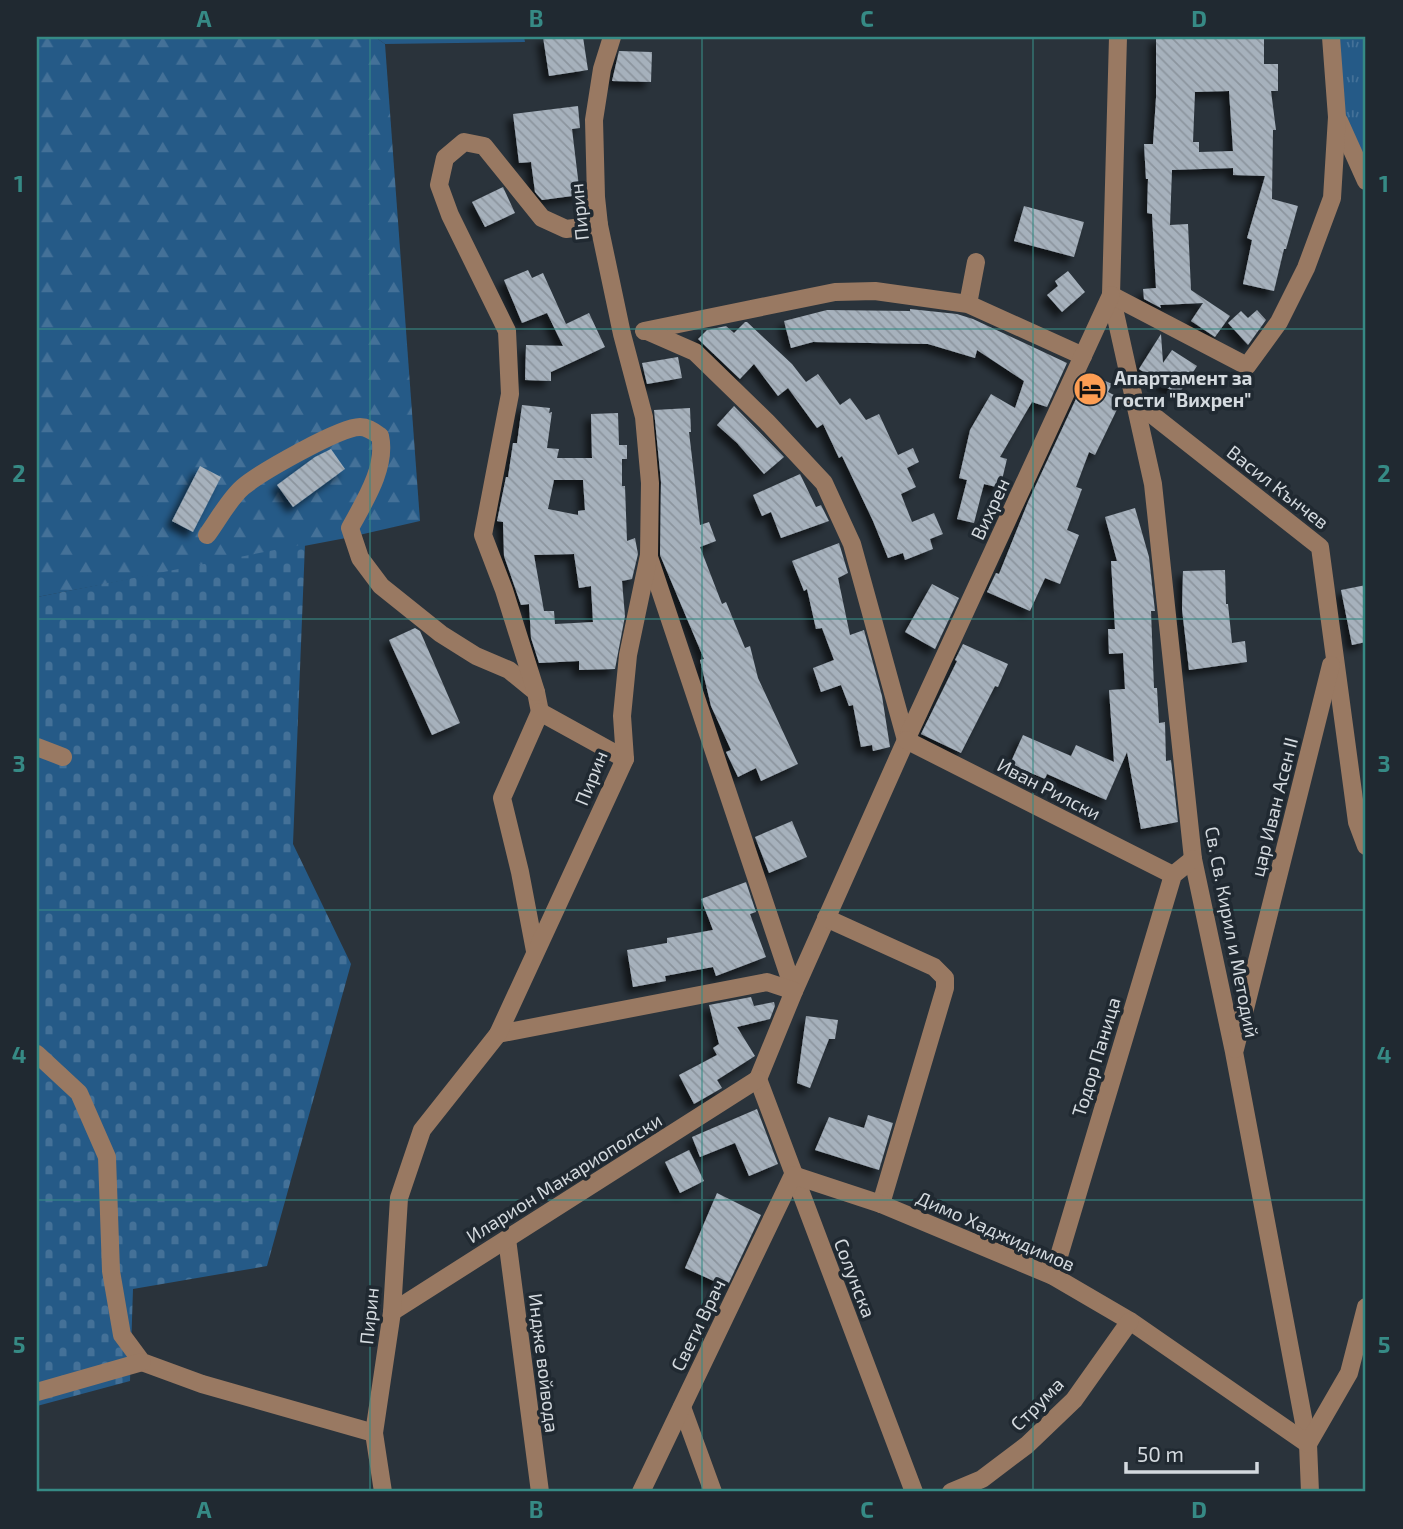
<svg xmlns="http://www.w3.org/2000/svg" width="1403" height="1529" font-family="'Exo 2',sans-serif">
<style>
.grass{fill:#255a87}
.forest{fill:url(#forest-firs)}
.cemetery{fill:url(#cemetery-stones)}
.park{fill:url(#park-tufts)}
.building{fill:url(#building-back-hatch);fill-rule:evenodd;filter:url(#shadow)}
.lines{fill:none;stroke-linecap:round;stroke-linejoin:round}
.minor{stroke:#997962;stroke-width:18}
.grid{fill:none;stroke:#368a85;stroke-width:2;stroke-opacity:0.55}
.labels{text-anchor:middle;stroke-width:7;stroke-linejoin:round;paint-order:stroke}
.street-label{font-size:19px;fill:#d4dadf;stroke:#202931}
.poi-label{font-size:19px;font-weight:bold;fill:#d4dadf;stroke:#202931;text-anchor:start}
.neatline{fill:none;stroke:#368a85;stroke-width:2.5}
.grid-label{font-size:23px;text-anchor:middle;font-weight:bold;fill:#368a85}
</style>
<defs>
<pattern id="forest-firs" width="22" height="20" patternUnits="userSpaceOnUse" patternTransform="scale(1.75)"><rect width="22" height="20" fill="#255a87"/><path d="M5 1l3.5 6h-7zM16 11l3.5 6h-7z" fill="#447198"/></pattern>
<pattern id="cemetery-stones" width="16" height="16" patternUnits="userSpaceOnUse" patternTransform="scale(1.75)"><rect width="16" height="16" fill="#255a87"/><path d="M2 7V4a2 2 0 0 1 4 0v3zM10 15v-3a2 2 0 0 1 4 0v3z" fill="#447198"/></pattern>
<pattern id="park-tufts" width="24" height="20" patternUnits="userSpaceOnUse" patternTransform="scale(1.75)"><rect width="24" height="20" fill="#255a87"/><path d="M3 7l-1-3M5 7V3M7 7l1-3M15 17l-1-3M17 17v-4M19 17l1-3" fill="none" stroke="#447198"/></pattern>
<pattern id="building-back-hatch" width="6" height="6" patternUnits="userSpaceOnUse" patternTransform="scale(1.75)"><rect width="6" height="6" fill="#a6b1bc"/><path d="M-1 5l2 2M0 0l6 6M5-1l2 2" fill="none" stroke="#8c959e"/></pattern>
<filter id="shadow"><feDropShadow dx="-6" dy="6" stdDeviation="3.5" flood-color="#0009"/></filter>
</defs>
<rect width="100%" height="100%" fill="#2a333b"/>
<polygon class="grass" points="375,37 524,37 525,42 385,44"/>
<polygon class="forest" points="37,37 375,37 385,44 420,521 346,538 37,597"/>
<polygon class="cemetery" points="305,544 293,844 351,964 267,1266 133,1289 130,1381 37,1406 37,597"/>
<polygon class="park" points="1337,37 1366,37 1366,167 1341,109"/>
<g class="building">
<polygon points="543,37 583,37 588,70 549,76"/>
<path d="M1156 37H1264V64H1278V91H1271L1276 130H1273L1272 199 1298 206 1286 249H1284L1274 291 1243 284 1252 240 1247 238 1265 176 1233 175V168L1172 170 1170 225 1188 224 1191 290 1230 316 1215 337 1191 321 1203 303 1160 305 1161 308 1144 299 1143 289 1156 288 1152 214 1147 213 1148 179H1146L1144 144H1153L1156 98ZM1229 91 1233 151 1199 152V142H1193L1195 92Z"/>
<polygon points="619,51 652,52 651,82 612,81"/>
<polygon points="578,106 580,128 572,129 580,195 542,200 535,192 531,162 519,163 513,114"/>
<polygon points="503,187 515,213 485,227 472,202"/>
<polygon points="1024,206 1084,222 1074,257 1014,241"/>
<polygon points="528,270 532,278 543,273 566,324 589,313 605,347 551,372 551,381 525,380 526,345 563,346 547,313 522,323 504,280"/>
<polygon points="1068,271 1085,292 1062,312 1047,295 1058,286 1055,281"/>
<polygon points="910,309 957,314 973,319 1067,363 1047,407 1032,402 1000,457 1007,459 1000,488 984,484 974,523 957,519 967,480 959,478 970,430 991,394 1015,408 1024,381 977,350 975,358 928,344 813,342 791,348 784,321 827,310 910,311"/>
<polygon points="1257,310 1266,320 1248,345 1228,323 1241,311 1248,318"/>
<polygon points="745,322 747,322 792,364 806,382 818,374 840,405 850,398 866,420 879,414 898,455 913,448 919,462 907,468 916,487 901,494 912,522 934,513 943,534 930,539 933,549 905,560 903,553 888,558 873,521 842,456 839,458 823,424 817,428 788,388 778,396 754,364 740,379 698,339 707,330 726,326 734,333"/>
<polygon points="1161,334 1163,363 1172,350 1197,366 1178,395 1139,369"/>
<polygon points="678,357 682,378 647,384 642,363"/>
<polygon points="1088,373 1112,384 1108,392 1122,399 1095,455 1089,452 1076,487 1082,489 1067,530 1079,535 1060,584 1045,578 1030,611 987,592 996,573 999,574 1028,502"/>
<path d="M522 405 550 408 549 413 552 412 547 448 559 449 557 458H592L591 414 618 413 619 445H627V459H622V486H625L627 541 635 538 638 554 632 579 622 581 625 616 615 669 579 670V661L539 663 531 638 529 604 521 605 504 556 503 522 497 521 506 477H508L513 443H517ZM554 480H583L585 510 578 511V515L548 509ZM574 554 579 588 591 586 593 622 555 624 554 611H544L534 555Z"/>
<polygon points="734,406 784,457 764,474 737,443 717,425"/>
<polygon points="690,408 691,432 689,432 700,525 709,522 716,541 700,547 722,604 726,602 745,648 750,646 758,678 798,764 761,781 756,768 738,777 726,752 731,750 711,706 700,660 704,659 660,555 661,482 654,410"/>
<polygon points="331,449 345,469 293,507 277,485 315,457"/>
<polygon points="200,466 221,477 193,532 172,521"/>
<polygon points="800,474 816,507 821,505 829,521 781,538 771,512 762,516 753,495"/>
<polygon points="1135,508 1149,557 1155,611 1151,611 1154,688 1157,688 1159,723 1165,722 1166,761 1171,760 1178,822 1141,829 1127,752 1106,800 1047,774 1045,779 1010,764 1023,735 1071,756 1076,745 1114,762 1109,690 1125,689 1123,653 1109,654 1108,629 1115,629 1111,561 1117,561 1105,517"/>
<polygon points="839,543 848,573 838,578 850,635 864,630 882,696 890,747 873,751 872,745 861,747 853,705 849,706 841,685 821,692 813,668 834,660 822,628 816,629 807,589 804,591 792,561"/>
<polygon points="1225,570 1226,604 1228,604 1232,643 1245,641 1247,662 1189,670 1182,609 1183,571"/>
<polygon points="932,584 959,598 935,649 905,632"/>
<polygon points="1366,585 1366,642 1352,645 1341,590"/>
<polygon points="415,628 420,631 460,723 432,735 389,640"/>
<polygon points="963,644 1008,664 998,687 995,686 961,753 921,734 957,661 955,660"/>
<polygon points="792,821 807,857 769,873 755,837"/>
<polygon points="746,882 756,912 750,914 766,957 716,976 713,967 665,976 666,981 633,987 627,950 667,943 667,938 713,930 701,899"/>
<polygon points="751,997 754,1006 774,1002 775,1006 770,1019 737,1027 755,1056 717,1080 722,1088 694,1104 679,1075 717,1055 713,1048 719,1044 709,1005"/>
<polygon points="806,1016 838,1020 835,1039 829,1039 810,1088 797,1083"/>
<polygon points="757,1109 778,1164 749,1176 735,1143 700,1157 692,1137"/>
<polygon points="868,1115 893,1123 879,1170 815,1150 829,1117 864,1128"/>
<polygon points="689,1150 704,1181 680,1193 665,1162"/>
<polygon points="717,1193 761,1215 727,1287 685,1268"/>
</g>
<g class="lines">
<g class="minor">
<polyline points="1118,37 1111,295 1153,484 1193,859 1234,1052 1308,1444 1310,1492"/>
<polyline points="1339,121 1366,181"/>
<polyline points="1111,295 1247,366 1279,322 1306,268 1332,198 1337,117 1331,37"/>
<polyline points="968,304 976,262"/>
<polyline points="644,331 835,292 875,291 968,304 1083,356"/>
<polyline points="647,331 695,352 767,422 824,483 852,544 906,740"/>
<polyline points="1136,402 1320,547 1357,822 1366,846"/>
<path d="M207 535C218 520 229 499 243 487 261 472 340 427 360 427 368 427 374 432 380 436 387 467 364 502 350 528L360 558 381 586 441 634 476 656 509 670 536 692 540 712"/>
<polyline points="649,557 794,991 906,740 1111,295"/>
<polyline points="536,692 504,590 483,535 510,394 507,331 450,215 439,185 445,158 464,142 484,146 542,218 566,229 599,225"/>
<polyline points="906,740 1173,875"/>
<polyline points="37,747 63,757"/>
<polyline points="826,918 934,967 945,978 945,988 881,1204"/>
<polyline points="535,951 520,872 502,798 540,712 625,759"/>
<polyline points="498,1034 767,982 794,991 758,1079"/>
<polyline points="1235,1049 1331,665"/>
<polyline points="37,1054 79,1093 107,1157 111,1271 122,1335 142,1362 202,1384 374,1433"/>
<polyline points="758,1079 914,1492"/>
<polyline points="507,1239 540,1492"/>
<polyline points="1053,1276 1173,875 1193,859"/>
<polyline points="392,1312 758,1079"/>
<polyline points="37,1392 142,1362"/>
<polyline points="682,1407 713,1492"/>
<polyline points="383,1492 374,1433 392,1312 399,1198 422,1130 498,1034 625,759 622,716 628,655 649,555 650,483 644,417 622,334 599,225 596,197 594,120 602,69 612,37"/>
<polyline points="641,1492 793,1175 881,1204 1053,1276 1130,1321 1308,1444 1349,1373 1366,1307"/>
<polyline points="951,1492 982,1479 1027,1445 1074,1400 1130,1321"/>
</g>
</g>
<path class="grid" d="M370 37V1492M702 37V1492M1033 37V1492M37 329H1366M37 619H1366M37 910H1366M37 1200H1366"/>
<defs>
<symbol id="hotel-disc" viewBox="-11 -11 22 22"><circle r="9.5" fill="#fc9d53" stroke="#202931"/><path d="M-6-4.5h1.5V1H6V5H4.5V3h-9V5H-6ZM-4 0a1.8 1.8 0 1 1 3.6 0ZM.5 0V-2.5h3Q6-2.5 6 0Z" fill="#111"/></symbol>
</defs>
<g fill-rule="evenodd">
<use href="#hotel-disc" x="1071" y="370" width="38" height="38"/>
</g>
<g class="labels">
<g class="street-label">
<text transform="translate(579 212) rotate(-96)" y="7">Пирин</text>
<text transform="translate(1278 487) rotate(38)" y="7">Васил Кънчев</text>
<text transform="translate(990 509) rotate(-65)" y="7">Вихрен</text>
<text transform="translate(591 778) rotate(-68)" y="7">Пирин</text>
<text transform="translate(1049 789) rotate(27)" y="7">Иван Рилски</text>
<text transform="translate(1274 807) rotate(-76)" y="7">цар Иван Асен II</text>
<text transform="translate(1232 932) rotate(79)" y="7">Св. Св. Кирил и Методий</text>
<text transform="translate(1096 1057) rotate(-73)" y="7">Тодор Паница</text>
<text transform="translate(564 1178) rotate(-32)" y="7">Иларион Макариополски</text>
<text transform="translate(996 1231) rotate(24)" y="7">Димо Хаджидимов</text>
<text transform="translate(855 1278) rotate(69)" y="7">Солунска</text>
<text transform="translate(369 1316) rotate(-84)" y="7">Пирин</text>
<text transform="translate(698 1325) rotate(-64)" y="7">Свети Врач</text>
<text transform="translate(544 1363) rotate(83)" y="7">Индже войвода</text>
<text transform="translate(1037 1404) rotate(-45)" y="7">Струма</text>
</g>
<g class="poi-label">
<text x="1114" y="385">Апартамент за<tspan x="1114" dy="22">гости "Вихрен"</tspan></text>
</g>
</g>
<rect width="1403" height="1529" fill="none" stroke="#202931" stroke-width="77"/>
<path d="M1126 1462v10h131v-10" fill="none" stroke="#d4dadf" stroke-width="3.5"/>
<text x="1137" y="1462" font-size="21" fill="#d4dadf" stroke="#202931" stroke-width="5" paint-order="stroke">50 m</text>
<rect x="38" y="38" width="1326" height="1452" class="neatline"/>
<g class="grid-label">
<text x="204" y="27">A</text>
<text x="536" y="27">B</text>
<text x="867" y="27">C</text>
<text x="1199" y="27">D</text>
<text x="19" y="192">1</text>
<text x="1384" y="192">1</text>
<text x="19" y="482">2</text>
<text x="1384" y="482">2</text>
<text x="19" y="772">3</text>
<text x="1384" y="772">3</text>
<text x="19" y="1063">4</text>
<text x="1384" y="1063">4</text>
<text x="19" y="1353">5</text>
<text x="1384" y="1353">5</text>
<text x="204" y="1518">A</text>
<text x="536" y="1518">B</text>
<text x="867" y="1518">C</text>
<text x="1199" y="1518">D</text>
</g>
</svg>
